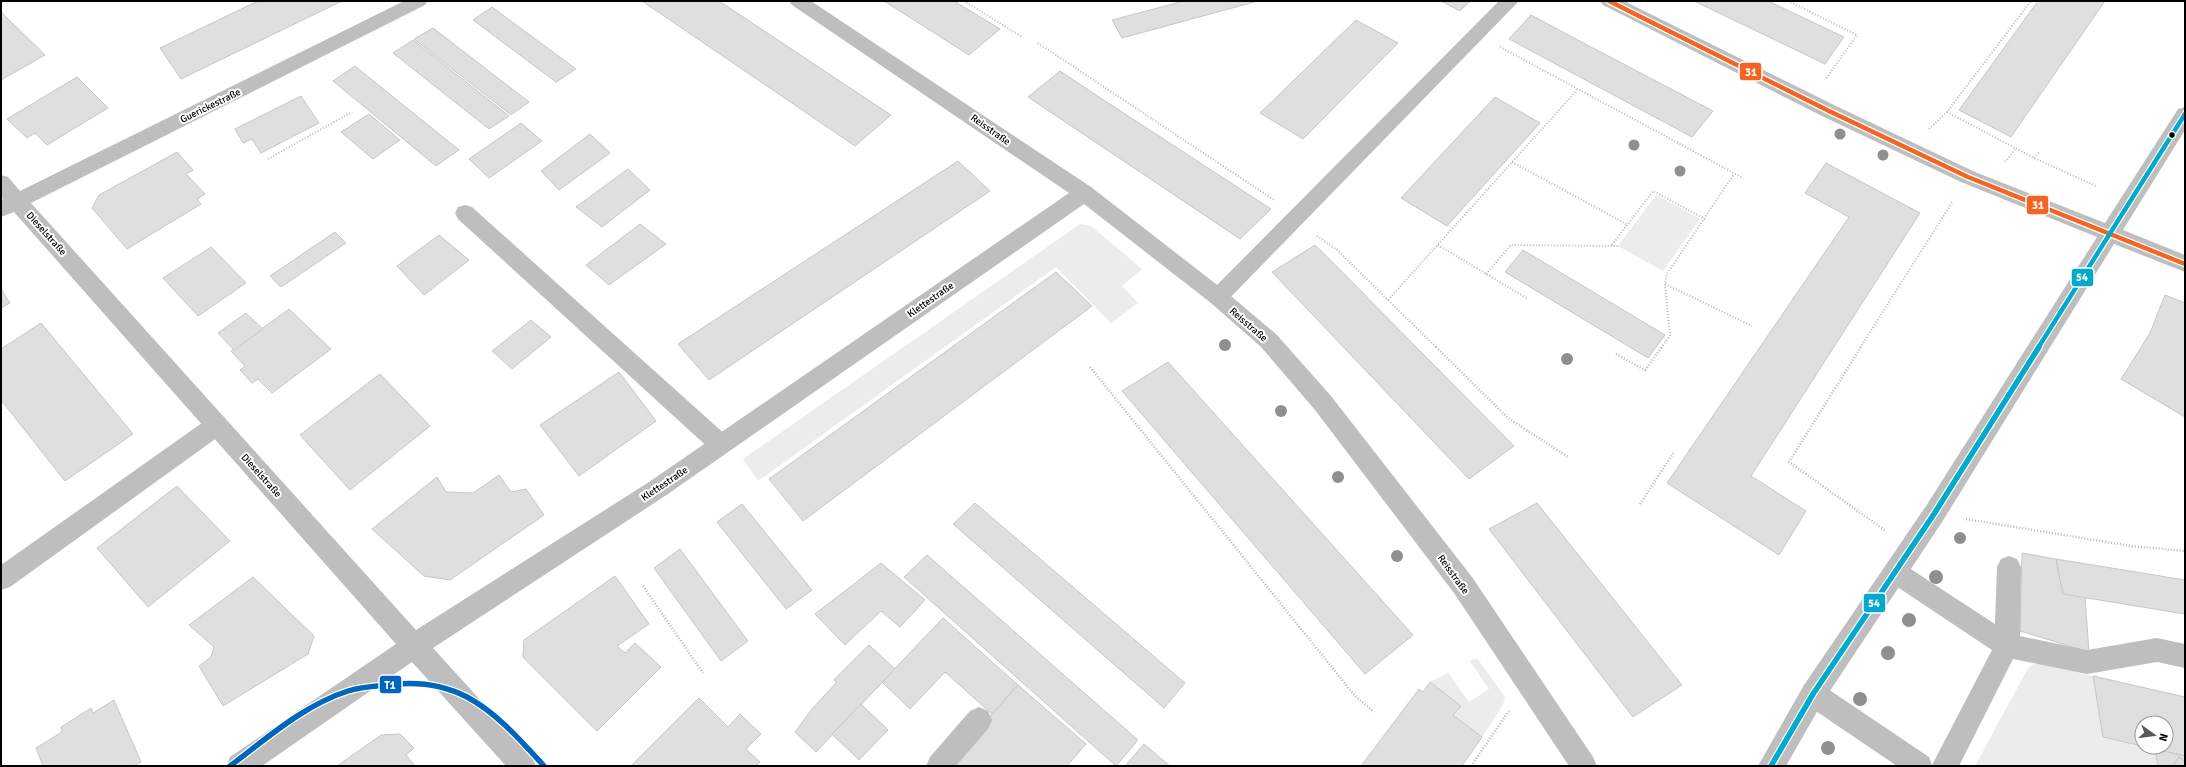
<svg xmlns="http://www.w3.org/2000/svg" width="2186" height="767" font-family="Signika,sans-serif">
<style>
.green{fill:#ececec}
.building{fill:#dfdfdf;stroke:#c7c7c7}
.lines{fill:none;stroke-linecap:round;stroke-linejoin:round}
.path-far1{stroke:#b9b9b9;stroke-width:2;stroke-dasharray:1 2;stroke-linecap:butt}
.path{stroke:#b9b9b9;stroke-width:2.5;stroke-dasharray:1 2;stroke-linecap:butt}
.lane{fill:#bebebe;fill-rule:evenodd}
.street{fill:#bebebe;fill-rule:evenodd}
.bus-1-casing{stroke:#fff;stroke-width:7}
.bus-2-far1-casing{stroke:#fff;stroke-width:7}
.bus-2-casing{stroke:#fff;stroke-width:8}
.bus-1{stroke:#f26522;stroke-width:4.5}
.bus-2-far1{stroke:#00a9ce;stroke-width:4.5}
.bus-2{stroke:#00a9ce;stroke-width:5.5}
.tram-1-casing{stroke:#fff;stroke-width:8}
.tram-1{stroke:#0065bd;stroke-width:5.5}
.tree{fill:#8f8f8f}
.bus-dot{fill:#000;stroke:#fff;stroke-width:1.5}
.labels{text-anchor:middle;stroke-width:4;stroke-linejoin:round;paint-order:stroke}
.street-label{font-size:10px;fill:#000;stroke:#fff}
.line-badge{stroke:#fff;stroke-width:1.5}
.badge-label{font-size:11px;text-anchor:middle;font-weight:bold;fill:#fff}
</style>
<rect width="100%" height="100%" fill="#fff"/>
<g class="green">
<polygon points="1656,195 1700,219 1663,271 1618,246"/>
<polygon points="1080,224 1091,226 1142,269 1122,286 1138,303 1111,323 1056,267 758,481 743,459"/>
<polygon points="1477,658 1505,697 1503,705 1482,737 1453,715 1461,706 1430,682 1448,673 1469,702 1489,689 1470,661"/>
<polygon points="2040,663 2093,676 2142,747 2155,749 2158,766 1975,766 2028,668 2034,664"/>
</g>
<g class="building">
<polygon points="258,1 342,1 181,79 160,48"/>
<polygon points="642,1 719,1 891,115 855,146"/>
<polygon points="884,1 954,1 1000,29 969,55"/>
<polygon points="1184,1 1258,1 1122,38 1112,20"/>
<polygon points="1441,1 1470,1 1460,11"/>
<polygon points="1694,1 1768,1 1844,37 1825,64"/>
<polygon points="2038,1 2105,1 2011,137 1959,110"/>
<polygon points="492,7 576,69 556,82 473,20"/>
<polygon points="1,12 45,55 1,80"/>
<polygon points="1531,15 1574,38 1713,111 1692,137 1509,39"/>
<polygon points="1356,20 1398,43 1303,139 1260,113"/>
<polygon points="433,28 529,102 511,115 414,39"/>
<polygon points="413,40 509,116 489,129 393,53"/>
<polygon points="355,66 459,150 436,166 333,81"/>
<polygon points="1060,71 1099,97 1271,209 1240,239 1028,97"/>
<polygon points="77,77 108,108 47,145 35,133 27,138 7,119"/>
<polygon points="301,96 319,123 261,153 252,139 243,143 235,129"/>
<polygon points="1495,97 1540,123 1447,226 1401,198"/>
<polygon points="369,114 400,140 373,159 341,132"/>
<polygon points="521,123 542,141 489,178 469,159"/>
<polygon points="590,134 610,153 559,190 541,171"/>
<polygon points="177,152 193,170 186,174 205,194 197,199 201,204 127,249 92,208 99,195"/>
<polygon points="958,161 990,191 709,380 678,344"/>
<polygon points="1826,163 1920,213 1751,476 1806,511 1779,555 1667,483 1849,217 1805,193"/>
<polygon points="628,169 650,190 602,227 576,207"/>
<polygon points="640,224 666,244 609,285 586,265"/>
<polygon points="335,232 346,243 281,287 270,276"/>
<polygon points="439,235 469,260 424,295 397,266"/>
<polygon points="1315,245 1346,276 1514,446 1469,479 1272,272"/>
<polygon points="211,247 246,283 198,316 163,278"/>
<polygon points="1523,250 1665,335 1648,358 1505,272"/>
<polygon points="1056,272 1092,306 803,521 769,479"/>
<polygon points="1,289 10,303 1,308"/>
<polygon points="2165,295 2185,303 2185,417 2121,379 2150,333"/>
<polygon points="289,309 331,349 272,393 258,379 252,383 240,370 245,366 231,351"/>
<polygon points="246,313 263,329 234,350 218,333"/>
<polygon points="531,320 551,337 512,369 492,351"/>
<polygon points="41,323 133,434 65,481 1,400 1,349"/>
<polygon points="1168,362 1413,635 1365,674 1122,391"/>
<polygon points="619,372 656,421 579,476 540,425"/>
<polygon points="380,374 430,426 350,490 300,435"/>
<polygon points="499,475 511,492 526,489 544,515 450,580 424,576 372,529 437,477 446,492 473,493"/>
<polygon points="177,486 230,541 148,607 97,548"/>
<polygon points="975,503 1185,683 1164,708 953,524"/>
<polygon points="1537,503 1682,685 1633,717 1489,529"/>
<polygon points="742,504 812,590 786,609 717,522"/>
<polygon points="680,549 748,641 721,661 654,568"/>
<polygon points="2022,553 2056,559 2063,594 2085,597 2089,652 2020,631"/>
<polygon points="927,555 1138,740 1116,766 904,577"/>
<polygon points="2056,559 2185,580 2185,614 2063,594"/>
<polygon points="881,563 925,600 900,627 881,611 845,645 815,614"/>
<polygon points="615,576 649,624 617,646 625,653 635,643 661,667 597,731 523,657 524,640"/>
<polygon points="253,577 314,636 308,654 223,706 199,666 211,657 214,647 189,625"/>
<polygon points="943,618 1018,685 992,714 945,672 910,709 882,682"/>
<polygon points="869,645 895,669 816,752 795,732 812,709 837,682 834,680"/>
<polygon points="2093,676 2185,697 2185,756 2147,747 2166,747 2166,723 2142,723 2142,746 2103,737"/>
<polygon points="1430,682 1461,706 1453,715 1482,737 1462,766 1361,766 1419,689 1423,692"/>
<polygon points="1018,685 1086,744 1067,766 946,766"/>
<polygon points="699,698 728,727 740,714 761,734 746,749 760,762 756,766 631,766"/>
<polygon points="114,700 141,762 134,766 43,766 36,748 62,732 61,727 91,708 93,713"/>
<polygon points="861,704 888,730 859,760 832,734"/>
<polygon points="400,734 414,748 406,755 415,766 337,766 381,735"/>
<polygon points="1144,744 1170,766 1125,766"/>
<polygon points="2155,749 2185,756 2185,762 2179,757 2173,766 2158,766"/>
<polygon points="2179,757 2185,762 2185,766 2173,766"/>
</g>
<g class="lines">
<g class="path-far1">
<polyline points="964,1 1022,37"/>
<polyline points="1788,1 1857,35 1825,80"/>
<polyline points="1038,43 1274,200"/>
<polyline points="1500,47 1743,178"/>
<polyline points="1947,112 2034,158 2096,186"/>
<polyline points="1929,129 1947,112 2031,1"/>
<polyline points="2034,158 2040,151"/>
<polyline points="268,159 352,112"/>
<polyline points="1512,162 1628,225"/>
<polyline points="2005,162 2016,148"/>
<polyline points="1317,236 1337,250 1437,348"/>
<polyline points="1438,245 1528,299"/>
<polyline points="1612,245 1653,191 1705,219"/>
<polyline points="1486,274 1511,245 1618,246"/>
<polyline points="1665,284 1752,326"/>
<polyline points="1388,300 1577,90"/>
<polyline points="1661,348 1670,336 1665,284 1667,274 1734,174"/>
<polyline points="1860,348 1953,201"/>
</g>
<g class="path">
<polyline points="1436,347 1508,418 1568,457"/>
<polyline points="1861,347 1789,462 1886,531"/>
<polyline points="1616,354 1645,370 1662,347"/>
<polyline points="1090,367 1355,696 1374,712"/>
<polyline points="1640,504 1674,452"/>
<polyline points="1966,519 2131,546 2185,551"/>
<polyline points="643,586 703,673"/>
<polyline points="1471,766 1509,711"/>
</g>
<g class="lane">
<polygon points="1499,1 1519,1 1225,303 1218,306 1211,303 1207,297 1211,291"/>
<polygon points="465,205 472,207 728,437 731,444 728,451 720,454 712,451 458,219 455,213 458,207"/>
<polygon points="217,415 225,418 228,425 225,432 10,587 1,590 1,565 209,418"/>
<polygon points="2009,556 2017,559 2021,567 2020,636 2087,650 2157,638 2185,644 2185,668 2157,662 2087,674 2013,659 1959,766 1897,766 1804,703 1800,694 1804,685 1813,681 1822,685 1929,757 1932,765 1992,650 1887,580 1883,572 1887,564 1895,561 1903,564 1995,624 1997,567 2001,559"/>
<polygon points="979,707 988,711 992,720 988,729 956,766 926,766 930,757 970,711"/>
</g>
<g class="street">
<polygon points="404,1 428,1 425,5 31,203 416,630 649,482 1069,193 792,5 789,1 811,1 1091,187 1225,291 1277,335 1331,396 1472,577 1593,757 1597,766 1569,766 1454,593 1315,410 1261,347 1211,303 1084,204 665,496 433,648 532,757 536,766 506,766 412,662 262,766 226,766 230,757 396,644 14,212 1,217 1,200 3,199 1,196 1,175 8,177 20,191"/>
<polygon points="1600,1 1624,1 1836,106 1975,172 2105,223 2178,109 2185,107 2185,130 2123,230 2185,255 2185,272 2114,244 1942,522 1822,703 1786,766 1758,766 1804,685 1926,506 2097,237 1961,182 1822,116 1603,5"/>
</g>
<defs>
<polyline id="bus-1" points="1609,1 1829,111 1968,177 2185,264"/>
<polyline id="bus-2-far1" points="2038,348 2185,114"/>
<polyline id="bus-2" points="1771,766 1813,694 1934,514 2039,347"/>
</defs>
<use href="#bus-1" class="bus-1-casing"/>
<use href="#bus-2-far1" class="bus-2-far1-casing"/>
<use href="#bus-2" class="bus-2-casing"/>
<use href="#bus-1" class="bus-1"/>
<use href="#bus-2-far1" class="bus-2-far1"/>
<use href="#bus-2" class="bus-2"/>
<defs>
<path id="tram-1" d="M230 766C266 739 304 705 348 691 363 686 381 686 396 684 420 682 446 686 467 697 497 713 521 741 544 766"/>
</defs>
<use href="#tram-1" class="tram-1-casing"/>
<use href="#tram-1" class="tram-1"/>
</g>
<g class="tree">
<circle cx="1840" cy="134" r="5.5"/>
<circle cx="1634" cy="145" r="5.5"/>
<circle cx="1883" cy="155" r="5.5"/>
<circle cx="1680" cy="171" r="5.5"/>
<circle cx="1225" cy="345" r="6"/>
<circle cx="1567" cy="359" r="6"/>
<circle cx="1281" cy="411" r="6"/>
<circle cx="1338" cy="477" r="6"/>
<circle cx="1960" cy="538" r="6"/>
<circle cx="1397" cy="556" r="6"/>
<circle cx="1936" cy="577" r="7"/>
<circle cx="1909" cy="620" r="7"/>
<circle cx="1888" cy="653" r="7"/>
<circle cx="1860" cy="699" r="7"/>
<circle cx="1828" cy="748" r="7"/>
</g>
<circle class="bus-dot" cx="2172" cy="135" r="3.5"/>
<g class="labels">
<g class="street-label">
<text transform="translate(210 105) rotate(-26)" y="4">Guerickestraße</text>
<text transform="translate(991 129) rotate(35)" y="4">Reisstraße</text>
<text transform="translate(47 233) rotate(48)" y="4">Dieselstraße</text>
<text transform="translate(930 299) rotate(-35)" y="4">Klettestraße</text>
<text transform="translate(1249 324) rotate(41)" y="4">Reisstraße</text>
<text transform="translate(262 475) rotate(48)" y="4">Dieselstraße</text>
<text transform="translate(664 483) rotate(-34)" y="4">Klettestraße</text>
<text transform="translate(1454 574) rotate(54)" y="4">Reisstraße</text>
</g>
</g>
<g class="line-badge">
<rect x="1739" y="62" width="23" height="19" rx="4" fill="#f26522"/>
<rect x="2026" y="195" width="23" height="20" rx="4" fill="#f26522"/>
<rect x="2071" y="268" width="23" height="19" rx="4" fill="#00a9ce"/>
<rect x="1863" y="593" width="23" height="20" rx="4" fill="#00a9ce"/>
<rect x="379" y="675" width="23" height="19" rx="4" fill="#0065bd"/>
</g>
<g class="badge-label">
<text x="1751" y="76">31</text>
<text x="2038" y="209">31</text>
<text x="2082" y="281">54</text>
<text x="1874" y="607">54</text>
<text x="390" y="689">T1</text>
</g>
<rect width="2186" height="767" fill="none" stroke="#000000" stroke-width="4"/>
<g transform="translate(2154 735) rotate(104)"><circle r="19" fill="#ffffff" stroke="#999999"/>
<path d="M0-3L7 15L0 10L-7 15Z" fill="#595959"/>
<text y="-6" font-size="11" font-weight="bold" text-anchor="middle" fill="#000000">N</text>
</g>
</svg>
